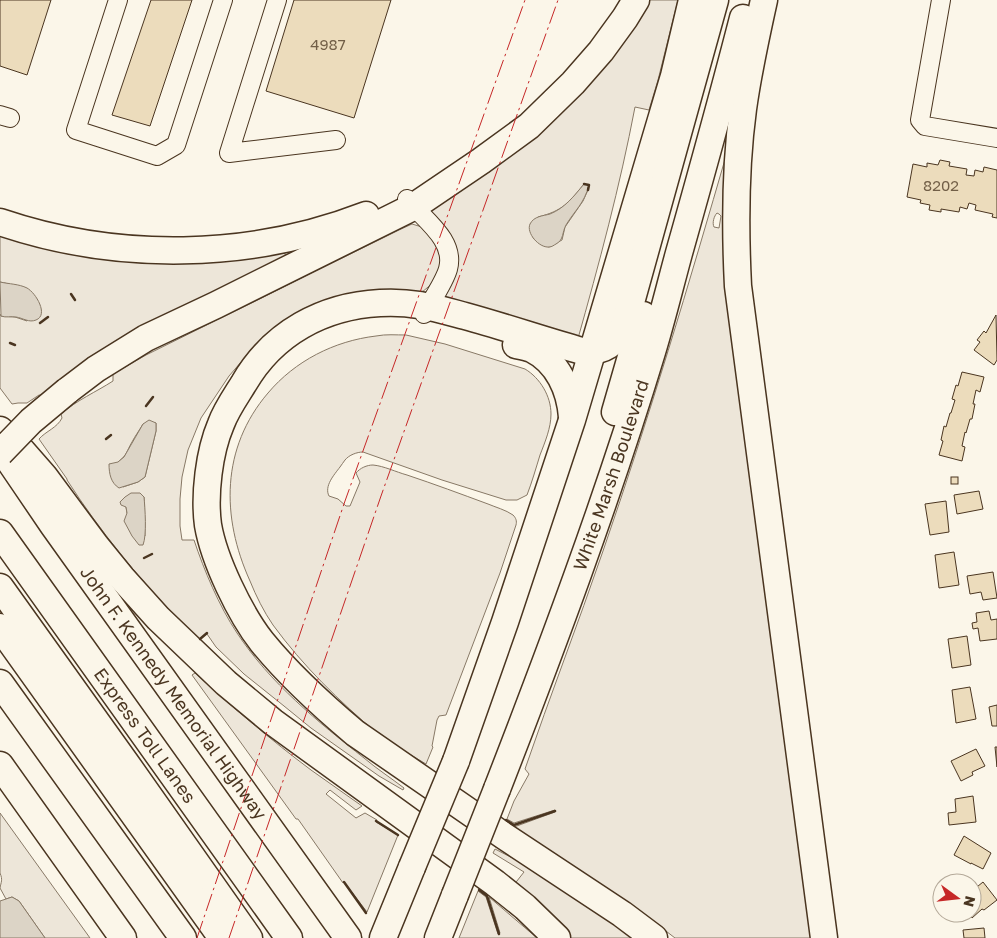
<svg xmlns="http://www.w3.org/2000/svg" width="997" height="938" font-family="'Golos Text',sans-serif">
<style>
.green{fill:#ede6d9;stroke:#887966;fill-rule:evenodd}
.water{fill:#dcd4c6;stroke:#887966}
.building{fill:#ecdcbc;stroke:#4a3520}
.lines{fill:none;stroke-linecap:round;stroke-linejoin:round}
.minor-casing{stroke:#4a3520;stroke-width:20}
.highway-casing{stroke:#4a3520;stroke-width:29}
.minor{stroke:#fbf6e9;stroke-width:18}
.highway{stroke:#fbf6e9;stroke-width:26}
.highway-bridge-casing{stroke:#4a3520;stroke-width:29;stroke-linecap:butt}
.highway-bridge{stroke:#fbf6e9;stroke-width:26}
.wall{stroke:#4a3520;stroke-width:2.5}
.power{stroke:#c62828;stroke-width:1;stroke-dasharray:18 4 2.5 4;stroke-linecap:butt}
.labels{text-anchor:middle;stroke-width:4;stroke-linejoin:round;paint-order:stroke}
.number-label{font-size:15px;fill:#725f47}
.street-label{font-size:18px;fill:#4a3520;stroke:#fbf6e9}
</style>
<rect width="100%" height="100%" fill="#fbf6e9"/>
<g class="green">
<path d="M649 0H678L658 80 649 110 635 107C620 186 599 264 577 342L443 300 453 271 430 207 630 30ZM584 184 588 190 583 201 565 227 562 240 549 247 542 245 533 238 538 217C562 211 569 203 584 184Z"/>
<path d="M728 149 815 938H675L636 908 514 827 555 812V810L514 823 507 819 514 801 529 774 525 769C550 696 578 624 603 551 649 418 689 284 728 149ZM717 213 719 214 721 216 719 228 714 227C712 223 714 216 717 213Z"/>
<path d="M412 224 422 227 439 246 442 263 434 282 421 293 259 343 248 354 229 376 201 418 188 450 182 477 180 499V526L182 540H194C204 570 219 606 237 633 270 683 318 722 364 758 377 769 391 778 404 788L403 790 379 776 311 728 284 706 244 674 216 647 207 634 199 639 263 701C236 675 207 649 180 621 138 578 100 531 67 480V479L39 439C46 431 57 428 62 418L61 414C77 400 96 392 113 381V374L146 355 399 230ZM156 423V431L145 477 138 482 123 487 118 462C128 454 126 452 132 442 135 436 139 431 143 424ZM144 497 145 536 127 513 126 507Z"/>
<polygon points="0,230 283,248 287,260 45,396 39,395 27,403 18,403 12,404 0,388 0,314 1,316 15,317 27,321 9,284 0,282"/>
<path d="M406 335 445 344 525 369C540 378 551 396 551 414 551 428 545 442 540 455 536 468 532 482 527 495L517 500H506L442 480 363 452C357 452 349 455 345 460 343 462 342 465 340 467 334 475 324 486 329 496L338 499 346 506H350L360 482 356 473C360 468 367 465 373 465 384 466 396 472 407 475 434 484 461 494 488 504 495 507 506 510 513 515 516 518 517 521 516 525L500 573 446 715 439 716 437 720 432 746 433 747 426 764 411 755 409 756 379 733 378 734C339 701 303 666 273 625 264 612 256 596 250 581 221 517 221 448 268 393 295 361 334 341 376 336 386 334 396 335 406 335Z"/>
<path d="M195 673C232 707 271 740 311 770 328 782 345 794 362 806L356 810 330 790 326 794 356 818 365 813 377 820 376 822 398 835 367 912 344 882 343 883 298 819H296L192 675Z"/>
<path d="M0 813 90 938H45L19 901 12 897 6 899 0 888C1 882 3 880 0 873Z"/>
<polygon points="495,849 528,866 641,938 569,938 513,886 524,872 493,853"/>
<polygon points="478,891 486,897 498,934 500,933 489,897 537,938 459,938"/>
</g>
<g class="water">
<path d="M584 184 589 185C584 204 575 210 566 225 562 232 564 240 556 244 554 245 552 247 549 247 539 248 526 233 530 224 534 216 543 216 550 214 565 208 574 196 584 184Z"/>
<path d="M0 282C9 284 19 284 27 288 36 293 49 315 36 320 29 323 23 318 16 317 11 316 6 318 1 316Z"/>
<path d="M149 420 156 423V431L145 477 138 482 119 488C111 483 109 474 109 464L118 462 124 457 143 424Z"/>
<path d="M131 493H140L144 497C145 508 147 535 143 545H139L132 536 124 521 127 513 126 507 121 505 120 502 125 497Z"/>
<polygon points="12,897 19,901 45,938 0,938 0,901"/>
</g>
<g class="building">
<polygon points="0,0 51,0 27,75 0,66"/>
<polygon points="151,0 192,0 150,126 112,115"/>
<polygon points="294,0 391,0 354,118 266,91"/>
<polygon points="940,160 950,162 949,166 967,169 966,175 974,176 975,170 983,172 984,167 997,170 997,218 992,217 993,214 975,210 976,205 969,203 967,209 960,207 959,212 941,209 941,212 929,210 930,205 920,203 921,200 907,197 913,164 927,167 927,163 938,165"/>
<polygon points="996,315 997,360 994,365 974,350 980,342 977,340 984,331 986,333"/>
<polygon points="962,372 984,377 980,392 976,390 973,404 975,404 972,419 970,419 966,433 965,432 962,446 965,447 962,461 939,455 943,441 941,440 944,426 946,427 950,413 951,413 955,400 952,399 956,385 958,386"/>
<rect x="951" y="477" width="7" height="7"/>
<polygon points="979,491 983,509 957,514 954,495"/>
<polygon points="946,501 949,532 930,535 925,504"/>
<polygon points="954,552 959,585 939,588 935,555"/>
<polygon points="993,572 997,598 983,600 981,592 970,594 967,576"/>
<polygon points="989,611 991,620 997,619 997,639 980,641 978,628 973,629 972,623 977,622 976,613"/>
<polygon points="967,636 971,665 952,668 948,639"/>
<polygon points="970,687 976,719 956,723 952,690"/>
<polygon points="997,705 997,726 992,726 989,707"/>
<polygon points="995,747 997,747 997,767"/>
<polygon points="976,749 985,766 972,772 973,775 961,781 951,761"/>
<polygon points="973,796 976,822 949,825 948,813 956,812 955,799"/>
<polygon points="964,836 991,853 983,869 971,863 971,864 954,855"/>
<polygon points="983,882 997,900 984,910 982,909 972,918 968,913 972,913 972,891"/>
<polygon points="984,928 985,938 964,938 963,930"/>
</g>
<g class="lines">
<defs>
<g id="minor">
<polyline points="118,0 76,130 157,156 176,145 223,0"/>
<polyline points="277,0 229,153 336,140"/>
<polyline points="941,0 920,120 925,126 997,138"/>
<polyline points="0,115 10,118"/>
<path d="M407 199C423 219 456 240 448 269 444 283 431 301 424 314"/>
</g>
<g id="highway">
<path d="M764 0C756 36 748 73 743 109 735 168 735 227 738 286L824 938"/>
<path d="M0 222C118 262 250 260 366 215"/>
<path d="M516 345C521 346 527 347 532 349 558 362 570 390 572 417"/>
<polyline points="67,391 96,369 146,338 216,305 413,207 481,161 529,126 573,83 601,51 625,18 636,0"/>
<polyline points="615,412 643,315"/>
<polyline points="0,430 23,452 44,476 96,546 122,578 158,618 226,683 273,722 495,883 525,907 557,938"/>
<path id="s1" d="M0 447 53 525 348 938"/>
<path id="s2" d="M0 533 289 938"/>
<polyline points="0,587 128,766 249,938"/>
<polyline points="0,627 222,938"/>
<polyline points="0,683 183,938"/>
<polyline points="456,761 505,622 572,420 674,76 692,0"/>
<polyline points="0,765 123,938"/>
<path id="s3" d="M497 789C553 645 607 500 652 352 662 319 670 286 679 253 701 175 723 96 743 18"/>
<polyline points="383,938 412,867"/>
<polyline points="438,938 455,895"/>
<path d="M654 938 622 914 504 836 355 733C324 707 288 674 262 642 240 614 214 560 208 525 204 495 209 452 221 424 226 410 236 396 244 383 273 333 323 306 380 303 413 301 435 308 465 316 505 327 543 340 582 351 605 352 615 344 625 324L715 0"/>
</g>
</defs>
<use href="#minor" class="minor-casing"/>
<use href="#highway" class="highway-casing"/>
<use href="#minor" class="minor"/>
<use href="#highway" class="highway"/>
<defs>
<g id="highway-bridge">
<polyline points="0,453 31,421 67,391"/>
<polyline points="412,867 456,761"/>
<polyline points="455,895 497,789"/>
</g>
</defs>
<use href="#highway-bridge" class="highway-bridge-casing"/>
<use href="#highway-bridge" class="highway-bridge"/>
<g class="wall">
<polyline points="584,184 589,185 588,190"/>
<polyline points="71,294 75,300"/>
<polyline points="40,323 48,317"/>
<polyline points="10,343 15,345"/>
<polyline points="146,406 153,397"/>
<polyline points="106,439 111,435"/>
<polyline points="144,558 152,554"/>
<polyline points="200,639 207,633"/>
<polyline points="506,820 514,825 555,811"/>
<polyline points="376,821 398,835"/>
<polyline points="344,882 366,913"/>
<polyline points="479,890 487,896 499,934"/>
</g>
<g class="power">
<polyline points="197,938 345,501 525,0"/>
<polyline points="229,938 381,496 558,0"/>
</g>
</g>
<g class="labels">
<g class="number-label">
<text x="328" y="50">4987</text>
<text x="941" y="191">8202</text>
</g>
<g class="street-label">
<text dy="6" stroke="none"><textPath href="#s3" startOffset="334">White Marsh Boulevard</textPath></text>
<text dy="6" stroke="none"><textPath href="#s1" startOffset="301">John F. Kennedy Memorial Highway</textPath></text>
<text dy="6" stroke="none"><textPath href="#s2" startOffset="249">Express Toll Lanes</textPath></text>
</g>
</g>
<g transform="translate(957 898) rotate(105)"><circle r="24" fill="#fbf6e9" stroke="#b4a999"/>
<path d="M0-4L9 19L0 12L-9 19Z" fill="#c62828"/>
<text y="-8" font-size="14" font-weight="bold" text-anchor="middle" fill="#4a3520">N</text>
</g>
</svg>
